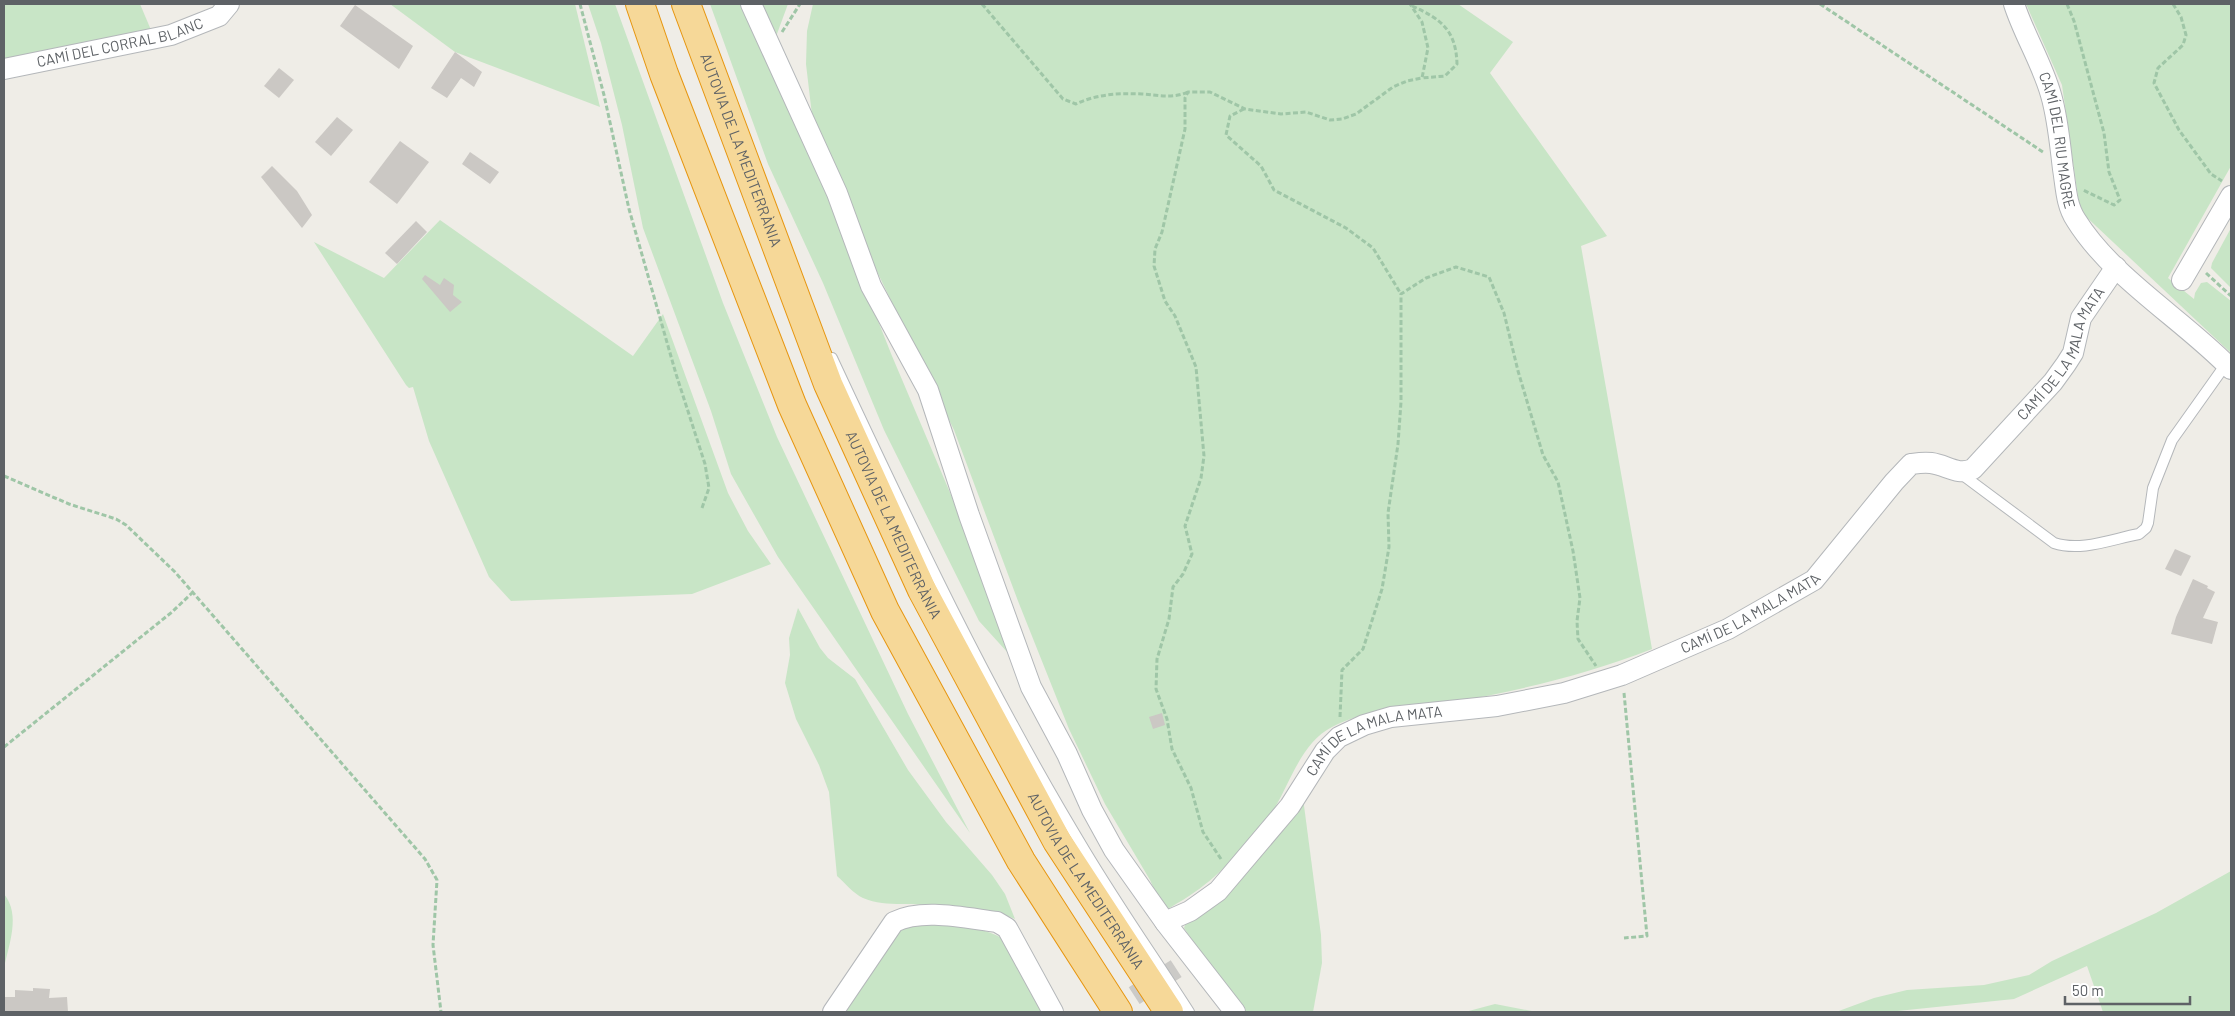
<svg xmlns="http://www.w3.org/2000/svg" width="2235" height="1016" font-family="Barlow,sans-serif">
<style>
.green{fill:#c8e5c6}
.building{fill:#cbc8c4}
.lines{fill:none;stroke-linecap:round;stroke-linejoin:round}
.street-tunnel{stroke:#cbcac7;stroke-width:20;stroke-dasharray:20 10;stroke-linecap:butt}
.lane-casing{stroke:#b4b7ba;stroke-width:12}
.street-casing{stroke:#b4b7ba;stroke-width:22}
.highway-casing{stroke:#e69611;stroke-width:30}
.path{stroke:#9fc6a7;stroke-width:3;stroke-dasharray:5 2.5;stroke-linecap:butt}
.lane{stroke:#fff;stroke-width:10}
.street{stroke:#fff;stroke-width:20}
.highway{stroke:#f6d898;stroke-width:28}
.labels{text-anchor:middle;stroke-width:4;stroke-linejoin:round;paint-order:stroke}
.street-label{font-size:15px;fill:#5e6266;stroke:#fff}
</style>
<rect width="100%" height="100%" fill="#efede7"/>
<g class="green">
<polygon points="4,4 140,4 151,30 4,62"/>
<polygon points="390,4 575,4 600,107 455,52"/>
<polygon points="588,4 615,4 723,303 777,437 908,714 970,833 778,557 731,474 711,411 643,228 622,125 601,43"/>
<polygon points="710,4 752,4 892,356 1027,674 979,621 884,430 823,283 768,164"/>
<polygon points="757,4 788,4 774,42"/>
<path d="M813 4H1458L1513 42 1490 73 1607 236 1581 246 1652 649C1588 674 1522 690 1454 702 1414 709 1370 707 1332 727 1300 743 1289 787 1270 816 1264 825 1255 833 1248 842 1219 875 1202 890 1164 911L1150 880 1105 804 1069 729 1018 601 954 430 867 251 812 115 806 64 807 31Z"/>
<polygon points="2026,4 2231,4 2231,166 2168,278 2194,299 2195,293 2201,283 2207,282 2231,301 2231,353 2080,211 2062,85"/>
<polygon points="440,220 633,356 663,314 728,493 748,531 771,564 692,594 511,601 489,577 429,441 413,387 409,388 406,385 314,242 384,278"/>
<polygon points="2231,228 2231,288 2211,268 2212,263"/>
<path d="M798 608 820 648 828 658 855 679 908 770 946 822 992 875 1005 894 1015 919C991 908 939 906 912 904 896 904 879 905 863 898 854 894 845 883 837 876L829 792 819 765 796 719 785 683 790 655 789 638Z"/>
<polygon points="1303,798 1321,935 1322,963 1313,1012 1241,1012 1184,928 1188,916"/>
<polygon points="2231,871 2231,1012 2103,1012 2087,966 2014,999 1888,1012 1836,1012 1874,998 1907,990 1984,985 2029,975 2052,961 2156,913"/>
<path d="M4 894C21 915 9 944 4 968Z"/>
<path d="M922 923C949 926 978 925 1002 938L1049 1012H840L898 930Z"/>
<polygon points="1495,1004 1537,1012 1465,1012"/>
</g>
<g class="building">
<polygon points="355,5 413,46 399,69 340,26"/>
<polygon points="455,52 482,72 474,87 461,78 447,98 431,88"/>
<polygon points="279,68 294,80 279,98 264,86"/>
<polygon points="337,117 353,130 331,156 315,142"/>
<polygon points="400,141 429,162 397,204 369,182"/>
<polygon points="470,152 499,172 490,184 462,164"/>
<polygon points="272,166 297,191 312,215 302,228 261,177"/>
<polygon points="416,221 427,232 397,264 385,253"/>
<polygon points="425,275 440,285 444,278 454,285 453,295 462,302 450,312 422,279"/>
<polygon points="2175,549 2191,556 2181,576 2165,569"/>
<polygon points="2193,579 2208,586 2207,588 2215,592 2203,618 2218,622 2212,644 2171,634 2176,617"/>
<polygon points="1162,713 1165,725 1153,729 1149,717"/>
<polygon points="33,988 50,989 49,998 67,997 68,1012 5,1012 5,997 15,997 15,990 33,991"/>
</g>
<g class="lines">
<polyline class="street-tunnel" points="1109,1012 1194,957"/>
<defs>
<g id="lane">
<path d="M832 358C910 525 989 693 1085 851 1118 906 1155 959 1189 1012"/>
<path d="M1960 473 2054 543C2081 552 2112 539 2139 534L2146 528 2148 523 2153 488 2172 440 2226 364"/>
</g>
<g id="street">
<polyline points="751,4 837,193 871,286 928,390 969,515 1031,687 1067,754 1092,810 1114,850 1165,922 1235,1012"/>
<path id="s1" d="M2014 4C2024 35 2042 63 2051 95 2058 119 2060 145 2063 169 2066 187 2066 205 2076 220 2112 278 2184 320 2231 369"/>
<path id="s2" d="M4 69 171 35 219 16 229 4"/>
<polyline points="2182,280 2231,196"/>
<path id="s3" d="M1165 922 1190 911 1218 891 1290 806 1325 751 1339 737 1364 725 1391 717 1497 706 1564 693 1622 675 1728 629 1814 580 1894 482 1911 464C1918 463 1924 462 1931 463 1947 465 1957 476 1973 469L2053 382 2066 364 2073 353 2081 318 2116 267"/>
<path d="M833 1012 894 922C922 908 965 918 997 922L1007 928 1053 1012"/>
</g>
<g id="highway">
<polyline points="640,4 664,74 792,405 885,611 1021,861 1118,1012"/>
<path id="s4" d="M686 4 828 384 922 590 1057 841 1169 1012"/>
</g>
</defs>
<use href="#lane" class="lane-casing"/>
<use href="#street" class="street-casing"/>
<use href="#highway" class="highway-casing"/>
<g class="path">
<polyline points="580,4 604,95 629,209 676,374 705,464 709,488 702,508"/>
<path d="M982 4 1063 99 1076 104C1097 94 1118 93 1142 94 1159 95 1172 99 1188 92"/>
<polyline points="1820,4 2043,152"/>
<polyline points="2067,4 2074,21 2104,133 2109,172 2120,200 2114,205 2083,190"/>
<polyline points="2173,4 2181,17 2186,35 2183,45 2158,68 2154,83 2179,130 2211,174 2222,181"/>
<path d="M1412 6C1441 19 1456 30 1457 64L1445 76 1422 78"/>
<polyline points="782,32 800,4"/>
<polyline points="1244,109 1230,116 1226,135 1261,166 1274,190 1346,228 1373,248 1401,294"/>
<polyline points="2206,273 2231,296"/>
<polyline points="4,476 69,504 116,519 126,525 175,572 425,859 437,880 433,945 441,1012"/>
<polyline points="1624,693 1647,936 1624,938"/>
<polyline points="1340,717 1342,670 1363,649 1382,589 1389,547 1388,513 1398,444 1401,402 1401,294 1426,278 1456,267 1489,277 1504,313 1518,371 1543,455 1558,482 1573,551 1580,598 1577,621 1578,639 1596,666"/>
<polyline points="4,747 172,612 192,593"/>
<polyline points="1221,859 1203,832 1191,788 1172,749 1167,719 1156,689 1157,659 1169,619 1173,587 1183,574 1192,554 1185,526 1201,478 1204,456 1196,367 1175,316 1165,301 1154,266 1155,249 1162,232 1185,129 1185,98 1188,92 1210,92 1245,109 1281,114 1306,112 1330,120 1342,119 1356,114 1393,87 1407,81 1422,78 1428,48 1422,22 1410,4"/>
</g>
<use href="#lane" class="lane"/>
<use href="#street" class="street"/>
<use href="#highway" class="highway"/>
</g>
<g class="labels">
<g class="street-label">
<text dy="5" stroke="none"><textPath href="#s2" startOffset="119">CAMÍ DEL CORRAL BLANC</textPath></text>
<text dy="5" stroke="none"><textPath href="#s1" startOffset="144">CAMÍ DEL RIU MAGRE</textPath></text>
<text dy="5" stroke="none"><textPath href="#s4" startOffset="156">AUTOVIA DE LA MEDITERRÀNIA</textPath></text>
<text dy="5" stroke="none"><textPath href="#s3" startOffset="1126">CAMÍ DE LA MALA MATA</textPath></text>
<text dy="5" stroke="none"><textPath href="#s4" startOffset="561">AUTOVIA DE LA MEDITERRÀNIA</textPath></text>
<text dy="5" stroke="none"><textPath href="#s3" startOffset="692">CAMÍ DE LA MALA MATA</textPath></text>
<text dy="5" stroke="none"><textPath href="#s3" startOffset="288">CAMÍ DE LA MALA MATA</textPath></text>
<text dy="5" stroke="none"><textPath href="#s4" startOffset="966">AUTOVIA DE LA MEDITERRÀNIA</textPath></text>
</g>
</g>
<rect width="2235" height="1016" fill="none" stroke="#5e6266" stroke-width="10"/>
<path d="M2065 996v8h125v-8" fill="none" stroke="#5e6266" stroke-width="2.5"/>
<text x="2072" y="996" font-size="15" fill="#5e6266" stroke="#ffffff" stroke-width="4" paint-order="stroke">50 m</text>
</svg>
